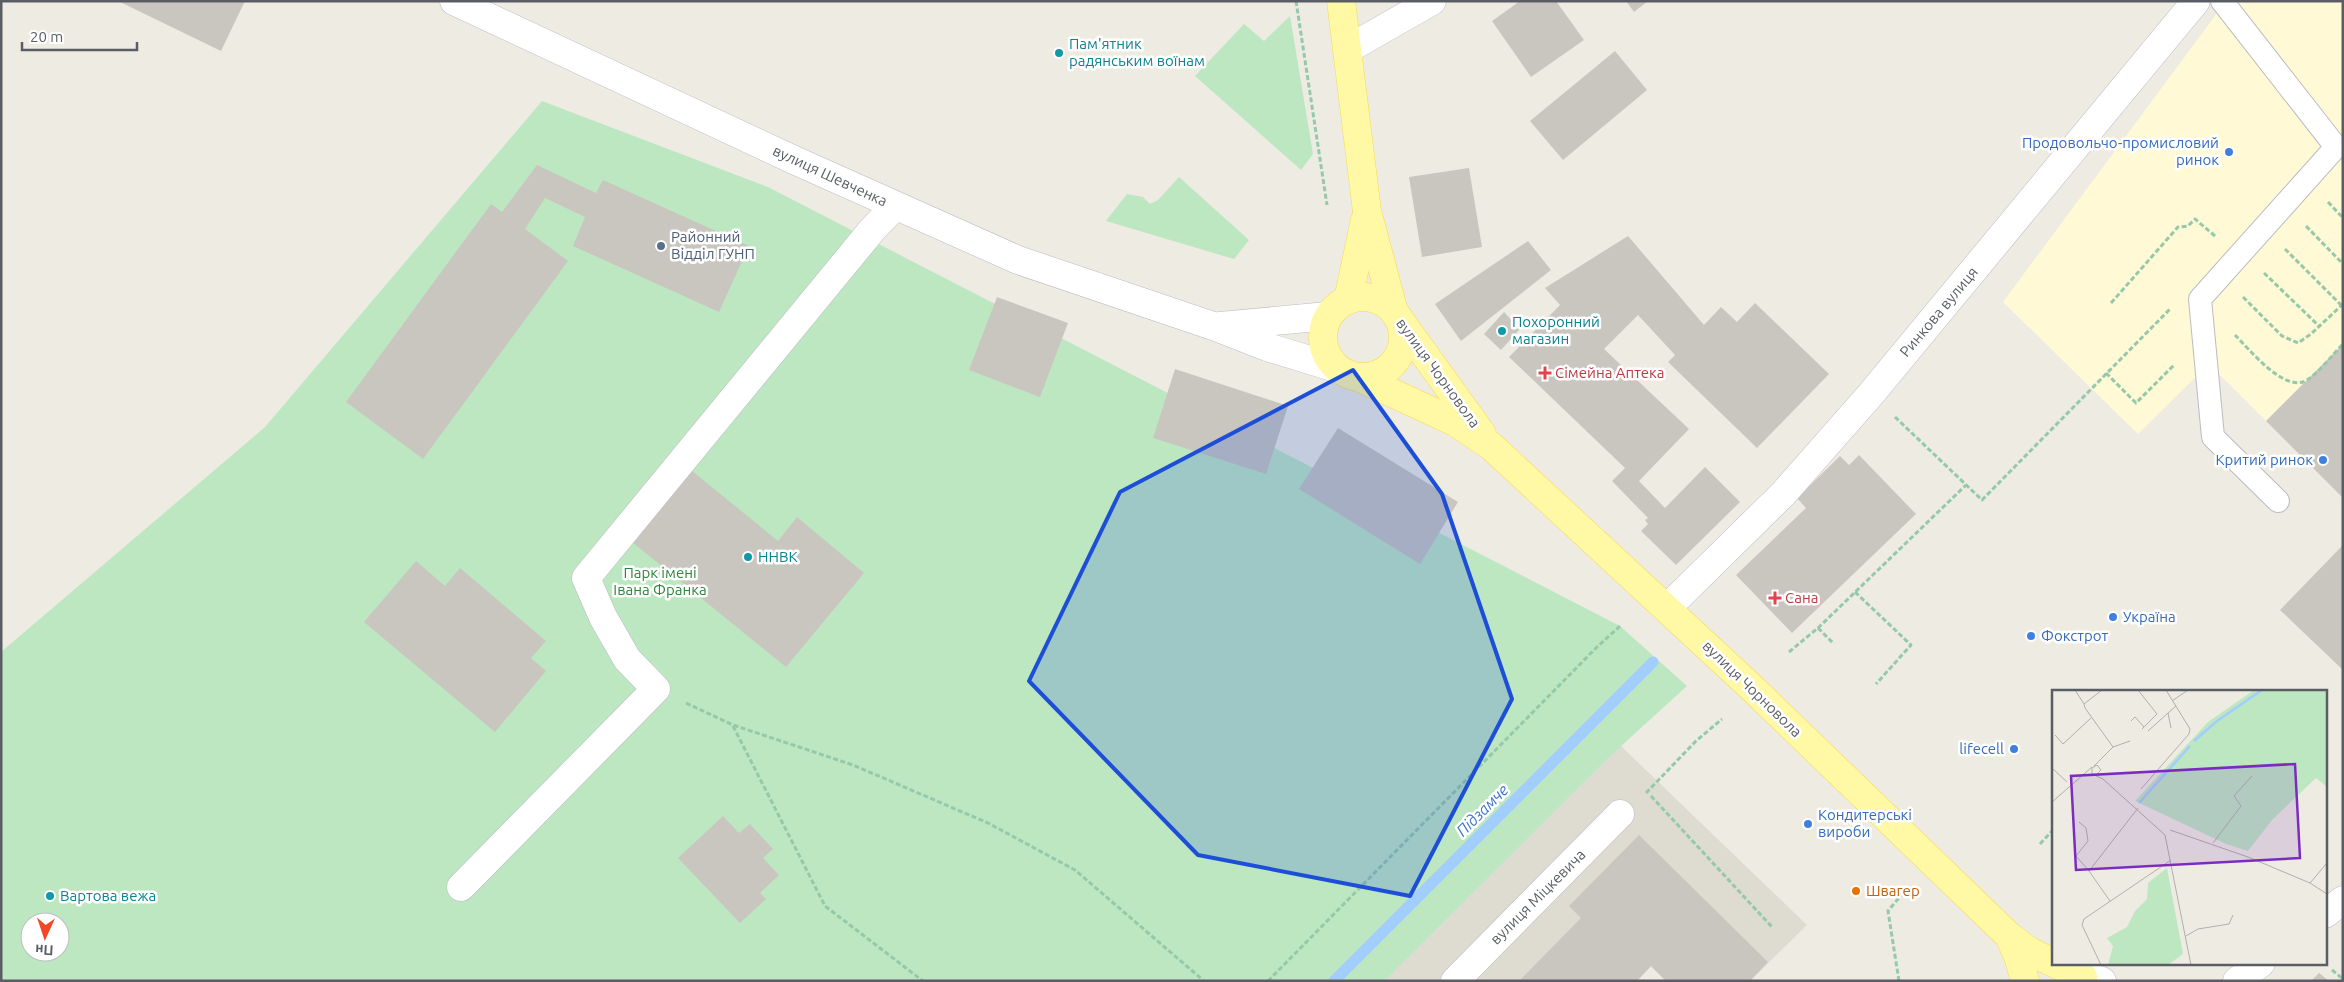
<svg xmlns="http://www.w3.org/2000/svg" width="2344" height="982" font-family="Ubuntu,sans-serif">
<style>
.commercial{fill:#fff9d6}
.education{fill:#dedcd1}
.green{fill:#bde7c1;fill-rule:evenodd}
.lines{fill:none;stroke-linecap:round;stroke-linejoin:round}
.stream{stroke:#a1cdff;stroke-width:11}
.building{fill:#c9c6bf}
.lane-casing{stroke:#babcc2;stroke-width:24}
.street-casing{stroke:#babcc2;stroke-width:29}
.secondary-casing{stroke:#bbbdc4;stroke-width:29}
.primary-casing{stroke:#f8d851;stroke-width:29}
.path{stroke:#95c9a9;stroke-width:3;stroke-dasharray:5 2.5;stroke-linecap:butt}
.lane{stroke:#fff;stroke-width:22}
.street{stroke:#fff;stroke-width:28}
.secondary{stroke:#fff;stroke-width:28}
.primary{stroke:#fff9a6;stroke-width:28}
.marked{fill:#1d4ed8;fill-opacity:0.2;stroke:#1d4ed8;stroke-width:4;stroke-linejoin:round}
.culture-dot{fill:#0f9aa8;stroke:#fff;stroke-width:2}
.shop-dot{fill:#3f7fe0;stroke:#fff;stroke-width:2}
.service-dot{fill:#5c6f8a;stroke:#fff;stroke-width:2}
.health-dot{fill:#e0444e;stroke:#fff;stroke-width:2}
.food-dot{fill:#e8710a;stroke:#fff;stroke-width:2}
.labels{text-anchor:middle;stroke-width:5;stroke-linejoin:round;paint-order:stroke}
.culture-label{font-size:15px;fill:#0d838f;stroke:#fff;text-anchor:start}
.shop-label{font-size:15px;fill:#366cbe;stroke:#fff;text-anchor:end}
.street-label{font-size:15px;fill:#5a5e64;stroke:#fff}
.service-label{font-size:15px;fill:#4e5e75;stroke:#fff;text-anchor:start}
.health-label{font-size:15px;fill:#be3a42;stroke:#fff;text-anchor:start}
.park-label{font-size:15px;fill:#30853c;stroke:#fff}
.food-label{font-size:15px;fill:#c56008;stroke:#fff;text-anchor:start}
.water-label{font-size:16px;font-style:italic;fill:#3e75c8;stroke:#fff}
.inset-river{fill:none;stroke:#a1cdff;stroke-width:2.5}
.inset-road{fill:none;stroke:#afafac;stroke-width:1}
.view{fill:#7b2cbf;fill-opacity:0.15;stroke:#7b2cbf;stroke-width:2.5}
.inset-edge{fill:none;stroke:#5a5e64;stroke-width:2.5}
</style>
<rect width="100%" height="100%" fill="#eeece2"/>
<polygon class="commercial" points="2226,1 2343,1 2343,344 2266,421 2209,364 2138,434 2003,302"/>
<polygon class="education" points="1595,721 1807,925 1750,981 1666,981 1651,966 1637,981 1334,981"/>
<g class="green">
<polygon points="1290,16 1313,154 1301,170 1195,76 1244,24 1264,41"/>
<path d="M542 101 768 187 1620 626 1687 686 1608 758 1384 981H1V652L265 427ZM30 922H60V952H30Z"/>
<polygon points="1179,177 1249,240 1234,259 1106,221 1127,194 1143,197 1150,204 1158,200"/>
</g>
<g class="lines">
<polyline class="stream" points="1334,981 1653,662"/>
</g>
<g class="building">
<polygon points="118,1 245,1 221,51"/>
<polygon points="1520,1 1556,1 1584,40 1531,77 1492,21"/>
<polygon points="1626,1 1648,1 1634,12"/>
<polygon points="1615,51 1647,90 1563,160 1530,121"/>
<polygon points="537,165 596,193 603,180 749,246 719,312 573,246 585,217 545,198 525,229 568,261 423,459 346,402 491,204 502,212"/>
<polygon points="1469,168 1482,247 1422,257 1409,177"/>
<polygon points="1628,236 1704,325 1721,307 1737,322 1755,303 1829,374 1757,448 1668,362 1675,355 1638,315 1604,349 1689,429 1639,481 1665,508 1705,467 1740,502 1676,565 1641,531 1648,524 1645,520 1648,518 1612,481 1625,468 1509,357 1560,305 1545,288"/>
<polygon points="1528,241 1551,270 1461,341 1435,304"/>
<polygon points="997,297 1068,323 1040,397 969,370"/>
<polygon points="1504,312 1520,329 1501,350 1484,334"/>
<polygon points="2343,344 2343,498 2266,421"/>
<polygon points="1175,369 1288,406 1266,474 1153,438"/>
<polygon points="1338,428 1458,502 1420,564 1299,489"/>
<polygon points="1859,455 1916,514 1792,633 1736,575 1806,508 1797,498 1840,456 1849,465"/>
<polygon points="691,470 778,541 797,517 864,573 786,667 632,542"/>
<polygon points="2343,545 2343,670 2280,610"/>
<polygon points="416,561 445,586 460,568 546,641 531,658 546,671 495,732 364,622"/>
<polygon points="723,816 739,833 750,824 773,849 763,858 779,875 760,893 766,899 740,923 678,858"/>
<polygon points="1639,835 1768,962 1750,981 1666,981 1651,966 1637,981 1519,981 1581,918 1569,906"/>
<polygon points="2319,973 2329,981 2311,981"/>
</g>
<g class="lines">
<defs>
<polyline id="lane" points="2222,1 2336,147 2200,299 2213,437 2278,501"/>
<g id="street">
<polyline points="1348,49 1432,1"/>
<polyline points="1667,608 1783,494 1871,394 2196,1"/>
<polyline points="461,887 656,689 627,659 603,617 586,578 872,230 895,206"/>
<polyline points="1455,981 1620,814"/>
</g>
<g id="secondary">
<polyline points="454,1 794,160 1018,260 1216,327 1267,347 1336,368"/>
<polyline points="1220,326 1328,316"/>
<polyline points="2325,914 2343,900"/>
<polyline points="2096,979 2102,981"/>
<polyline points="2237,981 2261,963"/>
</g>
<g id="primary">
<polyline points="1341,1 1367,211 1394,312 1482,434"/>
<circle cx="1363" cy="337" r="40"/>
<polyline points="1348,300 1365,220"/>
<polyline points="1360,378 1455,422 1491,446 1752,688 2009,936 2029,951 2083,977"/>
<polyline points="2009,936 2019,959 2025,981"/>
</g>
</defs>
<use href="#lane" class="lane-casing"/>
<use href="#street" class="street-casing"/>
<use href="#secondary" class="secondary-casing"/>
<use href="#primary" class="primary-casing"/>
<g class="path">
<polyline points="1296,1 1327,205"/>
<polyline points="2328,202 2343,218"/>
<polyline points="2306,226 2343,264"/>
<polyline points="2285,249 2341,305"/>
<polyline points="2264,273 2319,326"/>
<polyline points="2243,297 2282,336 2298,343 2311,334 2343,304"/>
<polyline points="2111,303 2178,227 2188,226 2195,219 2215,236"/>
<path d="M2235 335C2249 349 2285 394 2307 380 2320 372 2332 355 2343 344"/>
<polyline points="2106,373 2136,403 2175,364"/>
<polyline points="1895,417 1982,500 2170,309"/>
<polyline points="1855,592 1911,645 1876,684"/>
<polyline points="1818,628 1834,644"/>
<polyline points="1789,652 1818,628 1966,485"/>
<polyline points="686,703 733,725 853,765 988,823 1075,870 1204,981"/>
<polyline points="733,726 825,906 923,981"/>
<polyline points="1646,793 1696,741 1722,719"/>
<polyline points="1651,796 1772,927"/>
<polyline points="2040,844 2053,830"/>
<polyline points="2332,970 2343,979"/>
<polyline points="1268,981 1597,647 1620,626"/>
<polyline points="1899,981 1888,911 1908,887"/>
</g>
<use href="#lane" class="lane"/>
<use href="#street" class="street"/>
<use href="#secondary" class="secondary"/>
<use href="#primary" class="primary"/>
</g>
<path class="marked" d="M1353 370 1442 494 1512 699 1410 896 1198 855 1029 681 1120 492Z"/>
<g class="culture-dot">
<circle cx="1059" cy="53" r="5"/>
<circle cx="1502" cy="331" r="5"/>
<circle cx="748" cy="557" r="5"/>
<circle cx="50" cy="896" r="5"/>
</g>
<g class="shop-dot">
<circle cx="2229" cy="152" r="5"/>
<circle cx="2323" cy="460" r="5"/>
<circle cx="2113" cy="617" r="5"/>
<circle cx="2031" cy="636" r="5"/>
<circle cx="2014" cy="749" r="5"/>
<circle cx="1808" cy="824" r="5"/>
</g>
<circle class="service-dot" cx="661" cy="246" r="5"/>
<g class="health-dot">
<path d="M1542.5 365.5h5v5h5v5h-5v5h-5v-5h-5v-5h5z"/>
<path d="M1772.5 590.5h5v5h5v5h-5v5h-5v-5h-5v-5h5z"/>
</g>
<circle class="food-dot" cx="1856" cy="891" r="5"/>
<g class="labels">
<g class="culture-label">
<text x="1069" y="49">Пам'ятник<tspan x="1069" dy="17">радянським воїнам</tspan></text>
<text x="1512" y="327">Похоронний<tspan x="1512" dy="17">магазин</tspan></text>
<text x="758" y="562">ННВК</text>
<text x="60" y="901">Вартова вежа</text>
</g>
<g class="shop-label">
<text x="2219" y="148">Продовольчо-промисловий<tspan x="2219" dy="17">ринок</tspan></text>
<text x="2313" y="465">Критий ринок</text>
<text x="2123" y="622" text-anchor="start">Україна</text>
<text x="2041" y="641" text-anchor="start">Фокстрот</text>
<text x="2004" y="754">lifecell</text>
<text x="1818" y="820" text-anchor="start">Кондитерські<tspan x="1818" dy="17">вироби</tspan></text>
</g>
<g class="street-label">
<text transform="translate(830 176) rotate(25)" y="5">вулиця Шевченка</text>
<text transform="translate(1939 312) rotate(-50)" y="5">Ринкова вулиця</text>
<text transform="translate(1438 373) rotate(54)" y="5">вулиця Чорновола</text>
<text transform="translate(1752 689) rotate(44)" y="5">вулиця Чорновола</text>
<text transform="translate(1538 897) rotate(-45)" y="5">вулиця Міцкевича</text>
</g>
<g class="service-label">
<text x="671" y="242">Районний<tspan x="671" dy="17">Відділ ГУНП</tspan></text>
</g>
<g class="health-label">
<text x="1555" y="378">Сімейна Аптека</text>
<text x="1785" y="603">Сана</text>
</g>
<g class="park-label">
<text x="660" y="578">Парк імені<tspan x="660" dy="17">Івана Франка</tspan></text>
</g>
<g class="food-label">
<text x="1866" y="896">Швагер</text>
</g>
<g class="water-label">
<text transform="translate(1482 810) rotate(-45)" y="6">Підзамче</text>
</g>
</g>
<g transform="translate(2052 690)">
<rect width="275" height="275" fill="#eeece2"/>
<path d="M202 0H275V97L264 88 221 129 196 161 174 154 83 111 156 32ZM115 178 131 264 116 275H56L61 256 55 248 75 237 83 221 95 209 96 193Z" fill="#bde7c1"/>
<path class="inset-river" d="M142 51 165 31 210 0M87 113 138 56"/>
<path class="inset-road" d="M23 0 32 14M86 0 105 24 90 39M120 11 136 0M79 31 83 27 92 37M119 38 116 23 124 16M96 41 116 23M3 45 11 54 39 28M61 57 78 51M42 76 61 57 33 18 32 14 50 0M0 78 15 92M44 85 49 80 45 75 40 78V84L51 89 113 145 139 275M89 99 137 44 138 39 114 0M0 112 40 77M27 132 34 138 36 151 24 166 37 181M118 140 196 167 258 193 275 204M161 153 189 116 182 106 200 86M258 193 275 173M58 211 37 181 86 118M134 246 146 239 177 234 181 225M49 275 30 235 32 229 119 170"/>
<path class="view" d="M243 74 248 168 24 180 19 86Z"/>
<rect width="275" height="275" class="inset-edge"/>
</g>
<rect width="2344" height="982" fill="none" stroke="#5a5e64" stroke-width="5"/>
<g transform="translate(45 937) rotate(183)"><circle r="24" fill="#ffffff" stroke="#bdbfc1"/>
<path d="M0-4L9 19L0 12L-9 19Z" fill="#f14725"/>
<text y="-8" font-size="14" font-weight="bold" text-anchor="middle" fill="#5a5e64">Пн</text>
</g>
<path d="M22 42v8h115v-8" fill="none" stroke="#5a5e64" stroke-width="2.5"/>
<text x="30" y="42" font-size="15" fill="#5a5e64" stroke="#ffffff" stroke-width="4" paint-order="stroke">20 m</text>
</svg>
